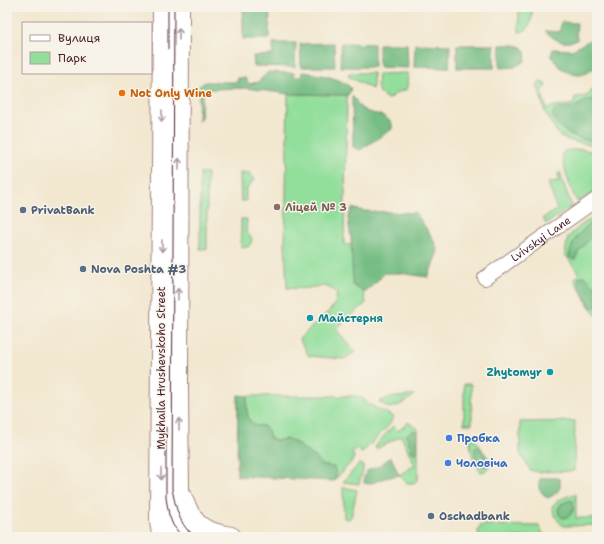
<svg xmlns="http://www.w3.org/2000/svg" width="604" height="544" font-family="'Shantell Sans',sans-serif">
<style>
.green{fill:#92de9b;stroke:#6e7e63}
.forest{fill:#75bd83;stroke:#606e57}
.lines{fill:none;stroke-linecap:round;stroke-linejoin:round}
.street-casing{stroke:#9e837d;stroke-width:16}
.secondary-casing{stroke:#9e837d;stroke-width:22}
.street{stroke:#fff;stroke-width:14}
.secondary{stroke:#fff;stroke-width:20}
.tram{stroke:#4a1f2b;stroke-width:1}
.oneway{stroke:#ae9aa0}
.food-dot{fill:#e8710a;stroke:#f7f3e8;stroke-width:1.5}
.education-dot{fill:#8d6e63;stroke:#f7f3e8;stroke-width:1.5}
.service-dot{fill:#5c6f8a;stroke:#f7f3e8;stroke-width:1.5}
.culture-dot{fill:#0f9aa8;stroke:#f7f3e8;stroke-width:1.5}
.shop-dot{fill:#3f7fe0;stroke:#f7f3e8;stroke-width:1.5}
.labels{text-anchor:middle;stroke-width:3;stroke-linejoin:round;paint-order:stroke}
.food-label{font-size:11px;font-weight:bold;fill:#c56008;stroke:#f7f3e8;text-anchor:start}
.education-label{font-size:11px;font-weight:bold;fill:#785e54;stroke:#f7f3e8;text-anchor:start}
.service-label{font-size:11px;font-weight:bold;fill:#4e5e75;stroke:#f7f3e8;text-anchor:start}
.street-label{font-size:11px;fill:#4a1f2b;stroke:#f7f3e8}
.culture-label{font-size:11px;font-weight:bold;fill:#0d838f;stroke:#f7f3e8;text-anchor:start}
.shop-label{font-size:11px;font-weight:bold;fill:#366cbe;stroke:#f7f3e8;text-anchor:start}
</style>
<rect width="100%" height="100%" fill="#f7f3e8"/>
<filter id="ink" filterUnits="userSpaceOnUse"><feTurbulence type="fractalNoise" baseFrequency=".025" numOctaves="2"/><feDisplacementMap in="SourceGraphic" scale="8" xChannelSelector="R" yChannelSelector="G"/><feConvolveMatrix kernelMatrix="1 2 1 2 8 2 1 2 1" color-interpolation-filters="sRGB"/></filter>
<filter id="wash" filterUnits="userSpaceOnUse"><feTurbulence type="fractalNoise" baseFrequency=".012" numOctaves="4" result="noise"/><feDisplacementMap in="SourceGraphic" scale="16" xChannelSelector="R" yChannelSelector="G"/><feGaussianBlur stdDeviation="0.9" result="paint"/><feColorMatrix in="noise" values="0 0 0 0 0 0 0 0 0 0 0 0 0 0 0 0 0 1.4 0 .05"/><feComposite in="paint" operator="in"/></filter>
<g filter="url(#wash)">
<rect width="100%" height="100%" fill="#f2e7cf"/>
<g class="green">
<path d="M519 7H533C532 17 531 32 519 32Z"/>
<polygon points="349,73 373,73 373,85 372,89 348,76"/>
<path d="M408 73 407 89 396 93 391 98 387 99C375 89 377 89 378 74Z"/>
<path d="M540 82 544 83 546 85 542 93 546 107 548 109C557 102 566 108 574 103L575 97 587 96 595 86H597V146L575 142 560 137 545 112 537 84Z"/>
<path d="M288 94 347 95 344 244 355 246V259L366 303 336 329 355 352 344 359 309 356 299 339 332 308 335 303 337 294C325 282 321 287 307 288 300 289 293 288 287 288L285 243Z"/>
<path d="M582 149 597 153V163L595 164V192L577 202C569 187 565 171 562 154L564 151Z"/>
<rect x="200" y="173" width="7" height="76"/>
<polygon points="240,173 250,173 254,177 253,181 246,190 246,201 241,201"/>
<polygon points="558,173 561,173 562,180 572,206 546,224 543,218 557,210 548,182 559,181"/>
<polygon points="597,214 597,316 589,306 574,279 579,274 565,254 568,237 580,226"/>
<polygon points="241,219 247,219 246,232 252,238 251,243 248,247 241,247"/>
<polygon points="464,384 471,384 472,424 464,424"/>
<path d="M414 395C406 402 400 406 389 408L379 402 388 398Z"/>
<path d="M248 396H358L365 400 368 404 394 417 389 425 362 453 357 449 352 452 354 457 353 460 334 481 336 475 321 465 316 458 293 441 268 440 264 426C262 426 259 426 257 426 246 423 245 404 248 396Z"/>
<polygon points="575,421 574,471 537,472 530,470 520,453 520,422"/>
<polygon points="408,422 418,429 418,479 414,483 407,483 399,475 415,465 401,436 376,449 375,447 382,438 393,426 397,430 400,430"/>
<path d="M470 437 474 438 491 462C488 467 487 472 481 472 473 463 470 450 470 437Z"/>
<polygon points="359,464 363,466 363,470 359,484 343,482"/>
<polygon points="343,487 357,490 351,517 349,519 344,518"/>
<path d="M576 494V518H597V525L564 526C558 523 553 513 552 506 557 500 568 495 576 494Z"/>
<polygon points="483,525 539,526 545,537 479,537 478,531 480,526"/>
</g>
<g class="forest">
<polygon points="243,7 270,7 269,39 243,39"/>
<path d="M561 22 577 23 576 35 578 39C563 46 557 41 545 31L560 32Z"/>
<path d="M597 36V66C592 69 586 75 579 75 568 75 555 65 551 55L553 49 572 50Z"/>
<polygon points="273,43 296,43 295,67 254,66 253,56 273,55"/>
<polygon points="334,43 335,67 301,67 300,44"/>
<polygon points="341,43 374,44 374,67 340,67"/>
<polygon points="379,44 407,44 408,68 379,67"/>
<polygon points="415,44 450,45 449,68 414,67"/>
<rect x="457" y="45" width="37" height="23"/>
<path d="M500 45C513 45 528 42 525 61L514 67 500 68Z"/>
<path d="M268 72 294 73V77H301L302 72C316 74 341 77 351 88L349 94 346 95 288 94 246 88 211 89 205 93 202 98 201 117 198 121 199 86 205 82H237L238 78H245L249 84 258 82Z"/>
<path d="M352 96C356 99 357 104 360 107 371 117 382 110 392 124V129L360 150 353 147Z"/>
<path d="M595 98H597V141C581 141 564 134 555 121 552 117 552 113 555 109L575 107 583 102Z"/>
<polygon points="352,208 363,211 416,213 433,239 438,251 428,277 399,273 385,273 366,292 362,291 353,285 351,239 348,218"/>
<path d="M597 218V230L579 251 575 260 569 257C571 240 583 228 597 218Z"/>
<polygon points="582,276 585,276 597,288 597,305 593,308 590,306 578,282 579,277"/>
<path d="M238 395 248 396C245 404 246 423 257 426 259 426 262 426 264 426L268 430 270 438 276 441 286 439 291 440 316 458 321 465 334 467 336 475 334 481 237 476Z"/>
<polygon points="412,431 416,431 417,434 417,451 415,454 413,453 406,435"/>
<polygon points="478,446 487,459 488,465 486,466 482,466 475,456 475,447"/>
<polygon points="391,457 399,475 385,478 369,484 364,483 364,477 367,471 379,466"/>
<path d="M541 478H556L559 479C563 489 556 495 547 498L539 489V481Z"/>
<path d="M570 500 573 501C575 510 572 518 562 518L559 515 558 509 561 504Z"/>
</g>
</g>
<g filter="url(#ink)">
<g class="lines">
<defs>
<g id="street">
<path id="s1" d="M485 278 597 199"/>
</g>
<g id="secondary">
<polyline points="163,7 160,522 162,533 165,537"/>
<path d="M181 495C192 524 199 532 231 537"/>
<polyline points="175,537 178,533 179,491 178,390 179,7"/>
</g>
</defs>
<use href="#street" class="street-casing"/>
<use href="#secondary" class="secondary-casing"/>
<use href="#street" class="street"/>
<use href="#secondary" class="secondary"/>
<g class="tram">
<path d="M174 7 172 489C176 508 179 525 195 537"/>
<polyline points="168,49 168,7"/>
<polyline points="166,427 166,498 169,515 173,525 182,537"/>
</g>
</g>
<defs><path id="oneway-shaft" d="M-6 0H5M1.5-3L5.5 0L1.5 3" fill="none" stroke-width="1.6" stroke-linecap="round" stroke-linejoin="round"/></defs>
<g class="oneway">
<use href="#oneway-shaft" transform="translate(179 34) rotate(-90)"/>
<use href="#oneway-shaft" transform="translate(162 116) rotate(90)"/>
<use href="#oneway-shaft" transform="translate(179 164) rotate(-90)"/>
<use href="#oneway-shaft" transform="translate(162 246) rotate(90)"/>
<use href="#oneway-shaft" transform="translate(178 294) rotate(-90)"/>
<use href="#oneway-shaft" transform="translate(179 424) rotate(-91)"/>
<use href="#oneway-shaft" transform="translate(161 474) rotate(90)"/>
</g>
</g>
<circle class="food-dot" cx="122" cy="93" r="4"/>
<circle class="education-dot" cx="277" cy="207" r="4"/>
<g class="service-dot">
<circle cx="23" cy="210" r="4"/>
<circle cx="83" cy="269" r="4"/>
<circle cx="431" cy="516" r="4"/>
</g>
<g class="culture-dot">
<circle cx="310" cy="318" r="4"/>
<circle cx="550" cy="372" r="4"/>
</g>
<g class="shop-dot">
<circle cx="449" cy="438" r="4"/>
<circle cx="448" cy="463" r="4"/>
</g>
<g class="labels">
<g class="food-label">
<text x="130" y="97">Not Only Wine</text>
</g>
<g class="education-label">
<text x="285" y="211">Ліцей № 3</text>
</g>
<g class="service-label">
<text x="31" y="214">PrivatBank</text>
<text x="91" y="273">Nova Poshta #3</text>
<text x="439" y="520">Oschadbank</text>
</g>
<g class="street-label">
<text dy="4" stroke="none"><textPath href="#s1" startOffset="68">Lvivskyi Lane</textPath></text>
<text transform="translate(161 368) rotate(-90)" y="4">Mykhaila Hrushevskoho Street</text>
</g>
<g class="culture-label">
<text x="318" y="322">Майстерня</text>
<text x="542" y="376" text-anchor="end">Zhytomyr</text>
</g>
<g class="shop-label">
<text x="457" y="442">Пробка</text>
<text x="456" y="467">Чоловіча</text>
</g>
</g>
<rect width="604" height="544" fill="none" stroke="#f7f3e8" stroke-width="24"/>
<rect x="22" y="22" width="130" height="52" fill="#f7f3e8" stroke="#b29e9c"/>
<rect x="30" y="35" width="20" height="6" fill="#ffffff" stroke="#b29e9c"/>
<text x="58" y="42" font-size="12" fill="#4a1f2b">Вулиця</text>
<rect x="30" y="52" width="20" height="12" fill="#92de9b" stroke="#b29e9c"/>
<text x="58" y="62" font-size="12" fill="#4a1f2b">Парк</text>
</svg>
